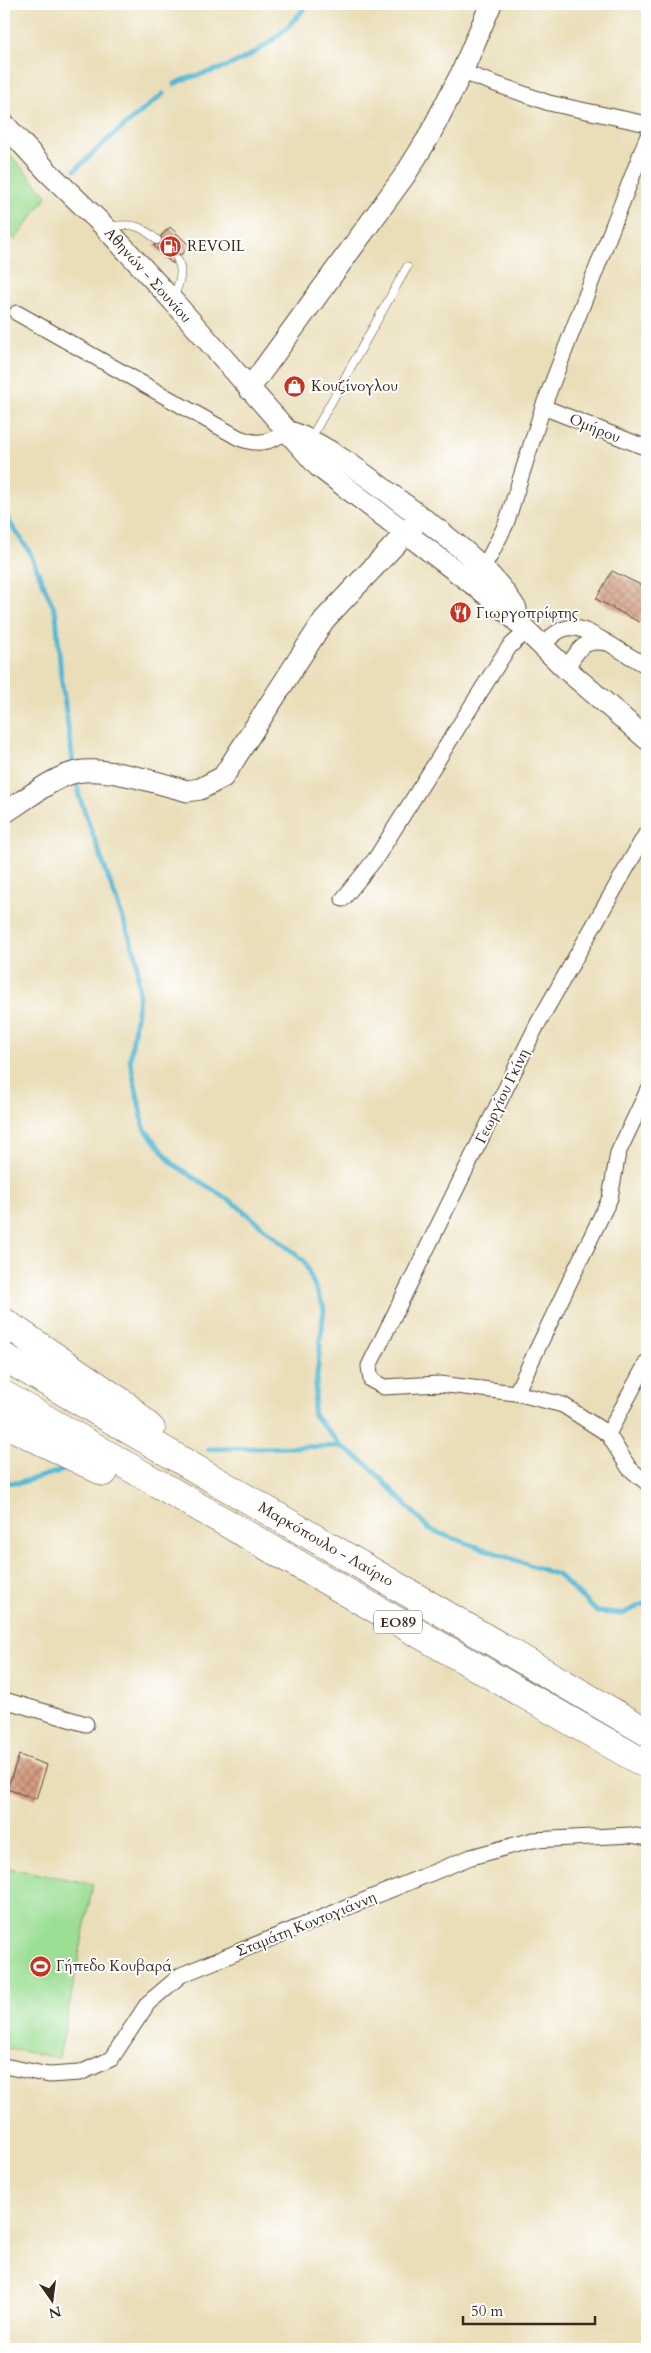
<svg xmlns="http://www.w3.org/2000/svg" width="651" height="2353" font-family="Cardo,serif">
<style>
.green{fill:#9cde94;stroke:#6c8459}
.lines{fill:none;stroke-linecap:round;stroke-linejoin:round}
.stream{stroke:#54b8d3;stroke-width:5}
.building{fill:url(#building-cross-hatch)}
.lane-casing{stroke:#554535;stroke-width:9}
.street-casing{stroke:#554535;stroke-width:17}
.secondary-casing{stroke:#554535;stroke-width:23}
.highway-casing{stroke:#554535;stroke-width:29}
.lane{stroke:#fff;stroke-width:8}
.street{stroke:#fff;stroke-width:15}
.secondary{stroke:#fff;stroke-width:21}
.highway{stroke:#fff;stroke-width:28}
.labels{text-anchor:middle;stroke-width:4;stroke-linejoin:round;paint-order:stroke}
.shield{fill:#fff;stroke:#766a62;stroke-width:1}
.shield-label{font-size:14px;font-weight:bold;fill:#3b2a1e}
.poi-label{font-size:15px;fill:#3b2a1e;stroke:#fff;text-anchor:start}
.street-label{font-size:15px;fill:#3b2a1e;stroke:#fff}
</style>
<defs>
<pattern id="building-cross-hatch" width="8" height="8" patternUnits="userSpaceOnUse" patternTransform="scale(1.25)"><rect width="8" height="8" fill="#d49d82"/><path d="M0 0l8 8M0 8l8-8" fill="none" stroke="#ad806a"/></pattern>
</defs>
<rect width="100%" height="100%" fill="#fff"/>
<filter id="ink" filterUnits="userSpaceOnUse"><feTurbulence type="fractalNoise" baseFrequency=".02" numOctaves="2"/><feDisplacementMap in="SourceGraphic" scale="10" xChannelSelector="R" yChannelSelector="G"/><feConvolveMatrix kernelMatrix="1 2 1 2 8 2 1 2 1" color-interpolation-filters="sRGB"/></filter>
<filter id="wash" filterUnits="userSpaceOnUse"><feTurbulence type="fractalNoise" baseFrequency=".0096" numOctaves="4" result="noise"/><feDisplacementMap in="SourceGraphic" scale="20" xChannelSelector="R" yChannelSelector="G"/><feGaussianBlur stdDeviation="1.12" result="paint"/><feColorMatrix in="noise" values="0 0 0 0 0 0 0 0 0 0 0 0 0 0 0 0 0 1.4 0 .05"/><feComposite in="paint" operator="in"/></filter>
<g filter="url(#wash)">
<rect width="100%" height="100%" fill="#eadeb9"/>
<g class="green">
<polygon points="4,148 47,196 15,240 4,228"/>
<polygon points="4,1867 93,1884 59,2058 4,2048"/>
</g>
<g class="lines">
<g class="stream">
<path d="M174 84C189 76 206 74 222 68 257 56 285 33 308 4"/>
<polyline points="75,170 106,141 163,94"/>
<polyline points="4,514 29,551 56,613 61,676 74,769"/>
<polyline points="76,777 79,796 137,958 139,997 130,1060 144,1128 173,1164 235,1204 304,1261 324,1308 313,1414 341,1446"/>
<polyline points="208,1449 341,1446 367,1464 430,1530 558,1575 597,1612 622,1614 647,1602"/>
<polyline points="4,1482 19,1483 70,1468"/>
</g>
</g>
<g id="blocks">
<g class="building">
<polygon points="170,227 190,246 181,255 177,253 173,255 173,264 153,245 161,244 161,236"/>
<polygon points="612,571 647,588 647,605 639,622 596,599"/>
<polygon points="19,1755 47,1765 36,1799 7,1789"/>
</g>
</g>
</g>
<g filter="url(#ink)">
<use href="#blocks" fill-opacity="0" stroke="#554535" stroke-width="1"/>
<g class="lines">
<defs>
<g id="lane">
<path d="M109 226C134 224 139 224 157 240"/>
<path d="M173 299C178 285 185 272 177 259"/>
<polyline points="311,438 407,267"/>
</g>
<g id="street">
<polyline points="462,72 549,103 647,124"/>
<path d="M17 313 239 438C259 446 270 442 288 431"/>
<polyline points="543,407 647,448"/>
<polyline points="477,573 490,556 506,524 543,407 647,138"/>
<path d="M543 647C565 615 583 629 610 644 622 652 635 659 647 666"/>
<path d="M566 669C578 650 583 638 607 643"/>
<polyline points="647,832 537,1025 369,1366 371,1380 384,1387 439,1384 516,1393 563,1405 608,1434 629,1468 647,1483"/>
<polyline points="343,899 376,858 501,659 510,646 528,630"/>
<polyline points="516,1393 610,1198 618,1153 647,1092"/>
<polyline points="608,1434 647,1362"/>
<polyline points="4,1700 86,1724"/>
<polyline points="4,2066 49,2075 80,2073 111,2059 148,2003 181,1975 471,1857 533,1840 631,1835 647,1838"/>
</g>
<g id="secondary">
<polyline points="4,124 48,172 104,226 173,301 318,466 499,604 566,669 647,739"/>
<polyline points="249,389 405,175 428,138 462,72 491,4"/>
<path d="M293 433C335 450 369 478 405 505 446 536 489 565 516 609"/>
<path d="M4 813C24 801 54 776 77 772 105 766 159 783 187 791L200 789 223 777 324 620 421 517"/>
</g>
<g id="highway">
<polyline points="4,1322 124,1404 151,1429"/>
<polyline points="4,1357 647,1732"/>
<polyline points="4,1395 647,1765"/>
<polyline points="4,1423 104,1472"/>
</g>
</defs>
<use href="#lane" class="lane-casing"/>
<use href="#street" class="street-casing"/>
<use href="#secondary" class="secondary-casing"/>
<use href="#highway" class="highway-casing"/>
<use href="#lane" class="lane"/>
<use href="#street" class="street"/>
<use href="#secondary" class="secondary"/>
<use href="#highway" class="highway"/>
</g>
</g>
<defs>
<symbol id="fuel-disc" viewBox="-11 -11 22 22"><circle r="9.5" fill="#c8321e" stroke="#fff"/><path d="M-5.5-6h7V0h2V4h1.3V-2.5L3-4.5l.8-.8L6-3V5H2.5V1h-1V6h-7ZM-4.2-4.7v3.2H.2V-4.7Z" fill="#fff"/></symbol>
<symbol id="shop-disc" viewBox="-11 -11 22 22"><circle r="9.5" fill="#c8321e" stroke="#fff"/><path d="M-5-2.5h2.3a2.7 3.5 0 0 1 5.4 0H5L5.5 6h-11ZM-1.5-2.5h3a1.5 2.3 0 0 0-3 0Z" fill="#fff"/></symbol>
<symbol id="restaurant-disc" viewBox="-11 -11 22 22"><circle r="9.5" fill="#c8321e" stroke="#fff"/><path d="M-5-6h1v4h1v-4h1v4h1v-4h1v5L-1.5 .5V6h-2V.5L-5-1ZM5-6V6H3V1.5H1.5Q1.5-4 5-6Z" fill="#fff"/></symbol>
<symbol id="stadium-disc" viewBox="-11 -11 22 22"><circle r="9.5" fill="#c8321e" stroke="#fff"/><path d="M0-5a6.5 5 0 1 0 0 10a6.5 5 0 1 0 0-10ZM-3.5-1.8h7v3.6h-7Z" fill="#fff"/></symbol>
</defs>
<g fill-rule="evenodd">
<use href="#fuel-disc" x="158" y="234" width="25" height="25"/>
<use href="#shop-disc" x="282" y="374" width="25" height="25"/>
<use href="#restaurant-disc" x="448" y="600" width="25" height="25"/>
<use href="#stadium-disc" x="28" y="1954" width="25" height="25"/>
</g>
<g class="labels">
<rect class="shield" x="374" y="1610.5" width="48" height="23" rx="4"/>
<g class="shield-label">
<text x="398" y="1627">ΕΟ89</text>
</g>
<g class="poi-label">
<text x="187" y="251">REVOIL</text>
<text x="311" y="391">Κουζίνογλου</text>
<text x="476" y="618">Γιωργοπρίφτης</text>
<text x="56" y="1971">Γήπεδο Κουβαρά</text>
</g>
<g class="street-label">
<text transform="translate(148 275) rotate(48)" y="5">Αθηνών - Σουνίου</text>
<text transform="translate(595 428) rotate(22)" y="5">Ομήρου</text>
<text transform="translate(502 1096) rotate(-64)" y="5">Γεωργίου Γκίνη</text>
<text transform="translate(326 1544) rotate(30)" y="5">Μαρκόπουλο - Λαύριο</text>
<text transform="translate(306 1924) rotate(-22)" y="5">Σταμάτη Κοντογιάννη</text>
</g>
</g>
<rect width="651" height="2353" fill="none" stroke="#fff" stroke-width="20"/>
<g transform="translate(52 2300) rotate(166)" stroke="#ffffff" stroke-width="4" paint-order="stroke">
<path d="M0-4L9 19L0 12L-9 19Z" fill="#3b2a1e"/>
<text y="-8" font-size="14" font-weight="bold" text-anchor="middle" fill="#3b2a1e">N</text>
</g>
<path d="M463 2316v8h132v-8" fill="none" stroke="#3b2a1e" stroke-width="2.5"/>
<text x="471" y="2316" font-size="15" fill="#3b2a1e" stroke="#ffffff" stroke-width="4" paint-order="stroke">50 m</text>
</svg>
